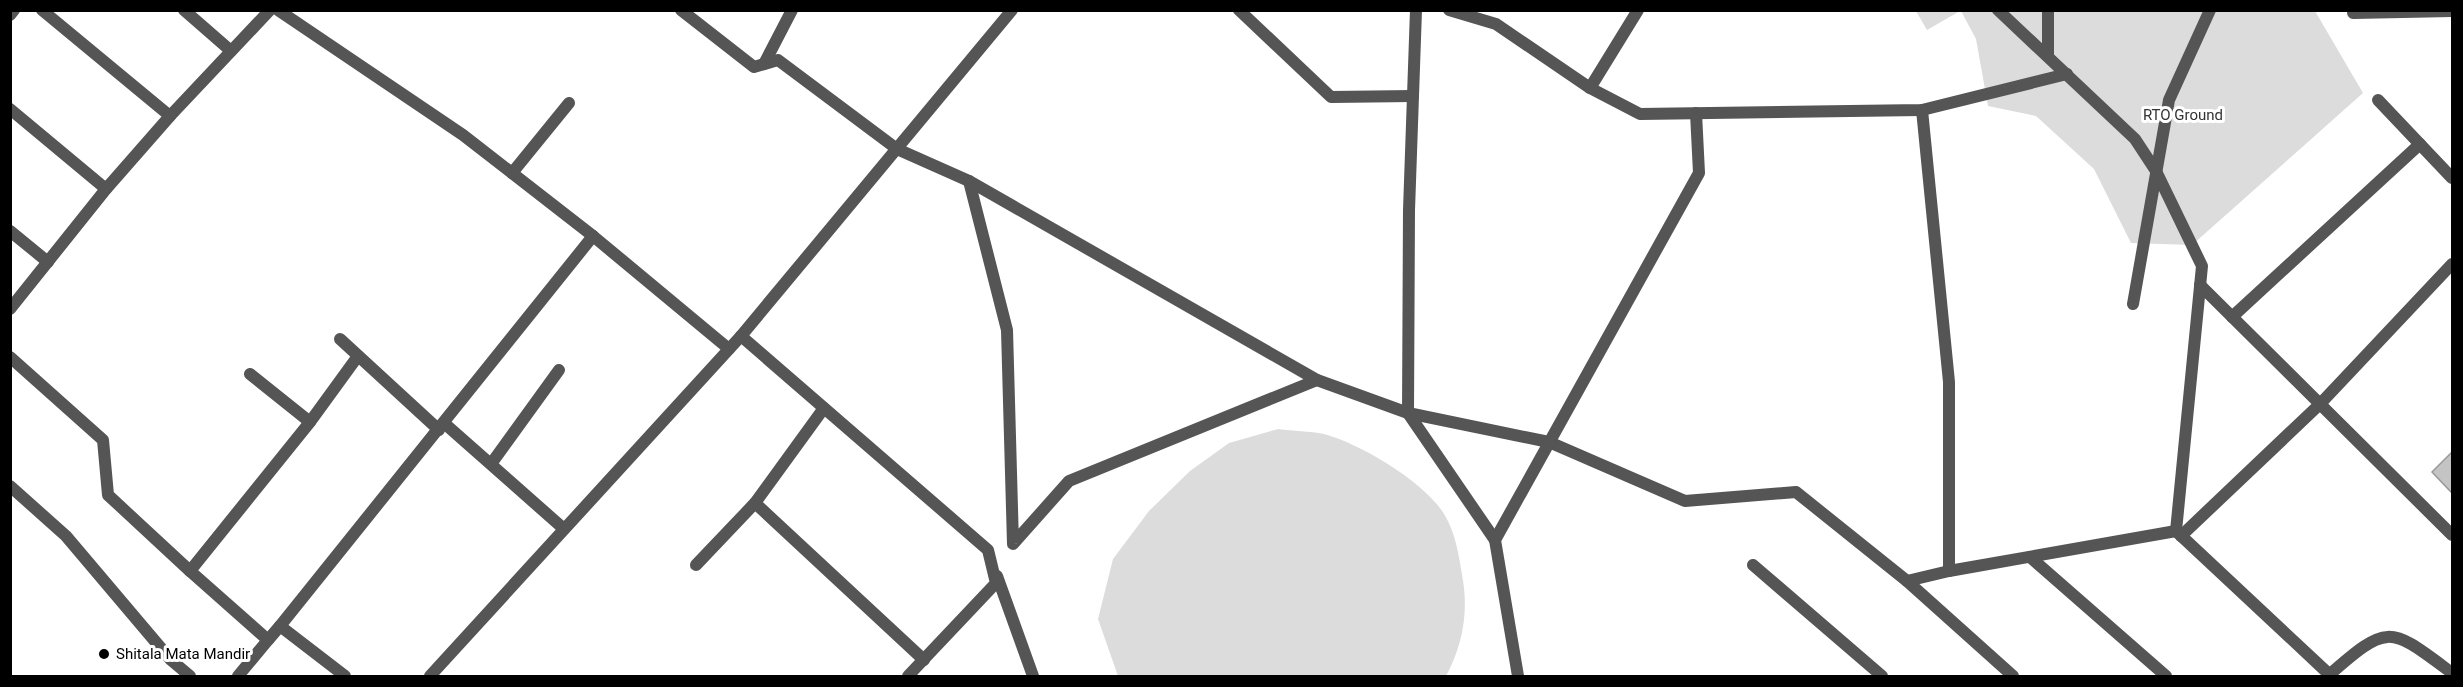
<svg xmlns="http://www.w3.org/2000/svg" width="2463" height="687" font-family="Roboto,sans-serif">
<style>
.green{fill:#dcdcdc}
.building{fill:#c4c4c4;stroke:#999;stroke-width:1.5}
.lines{fill:none;stroke-linecap:round;stroke-linejoin:round}
.minor{stroke:#555;stroke-width:12}
.tertiary{stroke:#555;stroke-width:12}
.poi-dot{fill:#000;stroke:#fff;stroke-width:2}
.labels{text-anchor:middle;stroke-width:6;stroke-linejoin:round;paint-order:stroke}
.park-label{font-size:15px;fill:#333;stroke:#fff}
.poi-label{font-size:15px;fill:#000;stroke:#fff;text-anchor:start}
</style>
<rect width="100%" height="100%" fill="#fff"/>
<g class="green">
<polygon points="1916,11 1960,11 1927,30"/>
<polygon points="1961,11 2315,11 2363,93 2192,245 2131,243 2094,169 2036,116 1988,106 1976,39"/>
<path d="M1278 429C1293 431 1310 431 1324 434 1359 443 1425 482 1444 514 1455 531 1459 555 1462 575 1469 610 1463 645 1446 676H1118L1098 619 1113 559 1149 511 1190 471 1229 443Z"/>
</g>
<polygon class="building" points="2452,452 2452,493 2432,472"/>
<g class="lines">
<g class="minor">
<polyline points="42,10 170,116"/>
<polyline points="184,10 231,51"/>
<polyline points="278,10 463,135 593,236 729,349"/>
<polyline points="681,10 754,67 778,60 897,149 969,181 1317,380 1408,413 1549,442 1685,501 1796,492 1907,581 2013,676"/>
<polyline points="1239,10 1331,97 1413,96"/>
<polyline points="1416,10 1409,210 1408,413 1495,540"/>
<polyline points="1449,10 1496,24 1590,88 1640,114 1922,110 2067,74"/>
<polyline points="2353,13 2452,11"/>
<polyline points="2048,56 2048,10"/>
<polyline points="764,64 792,10"/>
<polyline points="1590,88 1638,10"/>
<polyline points="2378,100 2452,178"/>
<polyline points="10,109 106,189"/>
<polyline points="1922,110 1949,382 1949,571 2176,531"/>
<polyline points="512,173 569,103"/>
<polyline points="969,181 1007,330 1013,544 1069,481 1317,380"/>
<polyline points="10,231 48,262"/>
<polyline points="2452,264 2320,404 2452,535"/>
<polyline points="2133,304 2169,100 2210,10"/>
<polyline points="10,309 106,189 170,116 270,10"/>
<polyline points="2232,317 2420,144"/>
<polyline points="741,336 988,550 996,583 908,676"/>
<polyline points="340,339 439,430"/>
<polyline points="10,357 103,440 108,495 190,571"/>
<polyline points="250,374 310,422 190,571 268,640 280,626"/>
<polyline points="310,422 358,356"/>
<polyline points="444,423 564,529"/>
<polyline points="491,464 559,370"/>
<polyline points="10,486 66,536 171,660 190,676"/>
<polyline points="755,503 824,408"/>
<polyline points="2181,536 2320,404 2200,285"/>
<polyline points="2030,557 2166,676"/>
<polyline points="696,565 755,503 924,660"/>
<polyline points="1753,565 1882,676"/>
<polyline points="997,576 1033,676"/>
<polyline points="1907,581 1949,571"/>
<path d="M2329 675C2389 622 2390 627 2452 673"/>
<polyline points="238,676 268,640"/>
<polyline points="345,676 280,626 593,236"/>
<polyline points="1518,676 1495,540 1699,173 1696,113"/>
</g>
<g class="tertiary">
<polyline points="1998,10 2135,139 2156,171 2202,266 2176,531 2331,676"/>
<polyline points="10,15 14,10"/>
<polyline points="430,676 741,336 1012,10"/>
</g>
</g>
<circle class="poi-dot" cx="104" cy="654" r="6"/>
<g class="labels">
<g class="park-label">
<text x="2183" y="120">RTO Ground</text>
</g>
<g class="poi-label">
<text x="116" y="659">Shitala Mata Mandir</text>
</g>
</g>
<rect width="2463" height="687" fill="none" stroke="#000000" stroke-width="24"/>
</svg>
